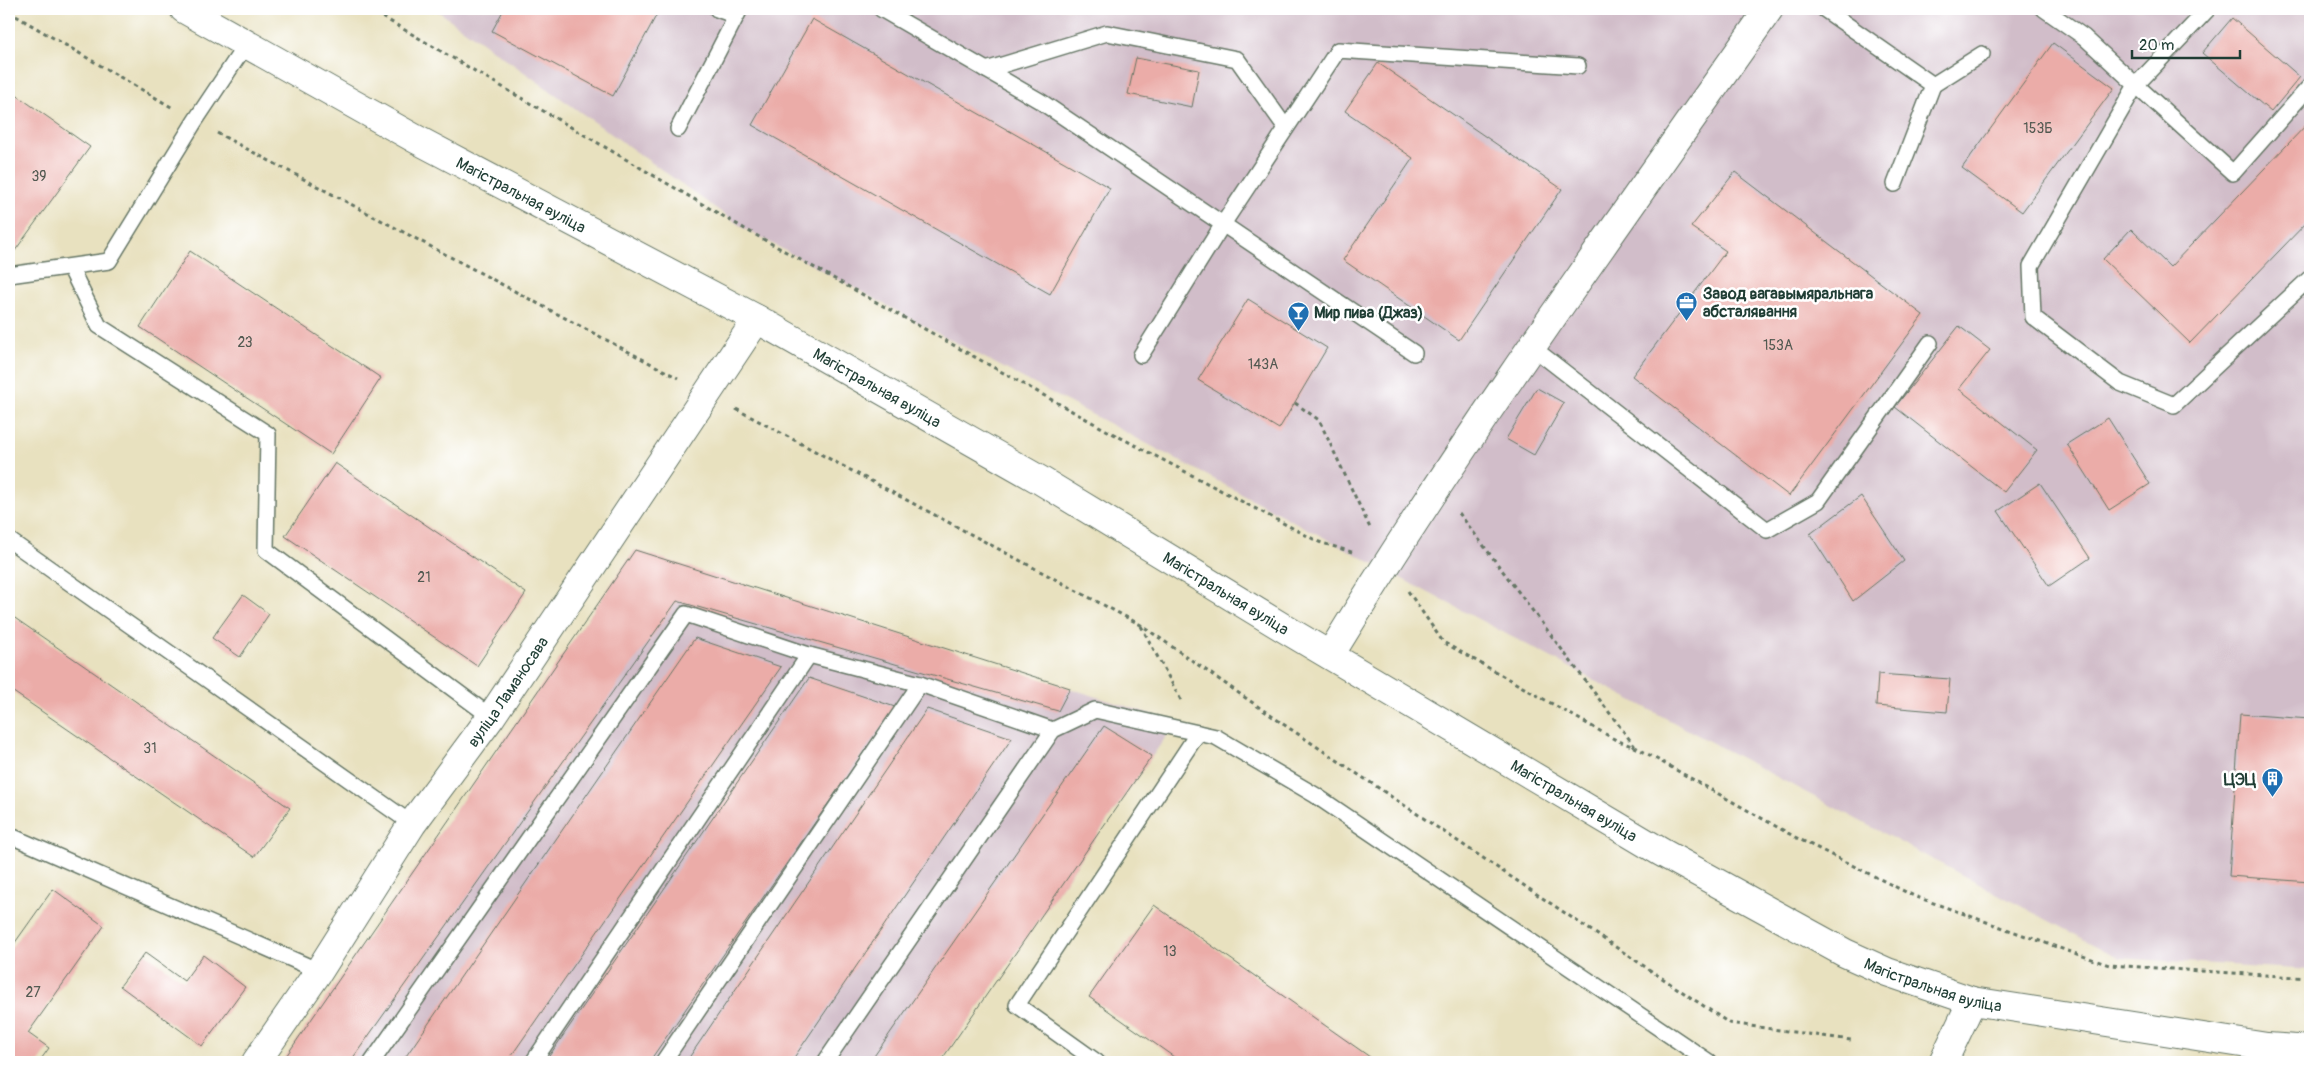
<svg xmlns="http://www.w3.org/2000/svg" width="2319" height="1071" font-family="Pangolin,sans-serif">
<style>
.industrial{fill:#d1bdc9}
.building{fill:#ebaca8}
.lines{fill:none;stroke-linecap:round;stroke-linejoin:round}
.lane-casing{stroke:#657665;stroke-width:18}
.street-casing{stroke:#657665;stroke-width:30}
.secondary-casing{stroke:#657665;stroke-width:30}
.path{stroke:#657665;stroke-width:3;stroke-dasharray:4 4;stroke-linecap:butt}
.lane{stroke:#fff;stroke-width:15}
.street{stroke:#fff;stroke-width:28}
.secondary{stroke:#fff;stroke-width:28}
.labels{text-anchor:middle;stroke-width:5;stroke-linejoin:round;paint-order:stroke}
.number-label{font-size:14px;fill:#525951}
.street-label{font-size:16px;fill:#1f3d34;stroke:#fff}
.poi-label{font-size:16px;font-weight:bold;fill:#1f3d34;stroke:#fff;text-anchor:start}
</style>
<rect width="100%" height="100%" fill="#fff"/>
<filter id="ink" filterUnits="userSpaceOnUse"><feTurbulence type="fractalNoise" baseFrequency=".02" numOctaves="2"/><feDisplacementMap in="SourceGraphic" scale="10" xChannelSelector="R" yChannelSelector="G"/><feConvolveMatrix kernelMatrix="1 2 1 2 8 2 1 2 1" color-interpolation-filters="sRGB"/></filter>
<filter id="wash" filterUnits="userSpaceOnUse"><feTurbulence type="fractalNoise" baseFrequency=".0096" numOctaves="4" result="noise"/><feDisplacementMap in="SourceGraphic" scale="20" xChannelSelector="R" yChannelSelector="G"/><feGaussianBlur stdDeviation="1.12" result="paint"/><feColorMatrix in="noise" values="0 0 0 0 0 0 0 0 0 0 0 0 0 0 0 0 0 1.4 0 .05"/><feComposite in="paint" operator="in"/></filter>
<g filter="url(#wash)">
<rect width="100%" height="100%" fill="#e8e1bf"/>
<g class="industrial">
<polygon points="435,9 2310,9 2310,970 2119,958 949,339 745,229"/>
<polygon points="635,550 1176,722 940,1062 282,1062"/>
</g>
<g id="blocks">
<g class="building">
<polygon points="504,9 648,9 657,14 613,96 492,31"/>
<polygon points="2232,18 2300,77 2271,112 2202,53"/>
<polygon points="812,19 1110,188 1050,294 752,125"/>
<polygon points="2053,43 2114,88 2022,212 1962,168"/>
<polygon points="1136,58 1199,70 1192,107 1128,94"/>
<polygon points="1378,63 1562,189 1459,340 1343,260 1413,158 1345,111"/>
<polygon points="15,94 90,147 9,259 9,103"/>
<polygon points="2310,121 2310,219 2190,343 2103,259 2131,229 2170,267"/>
<polygon points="1735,172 1923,315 1789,496 1632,376 1726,251 1691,227"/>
<polygon points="190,251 381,378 331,454 140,327"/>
<polygon points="1248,299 1327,348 1279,429 1198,380"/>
<polygon points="1959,326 1990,350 1959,389 2037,450 2004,492 1895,407"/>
<polygon points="1537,388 1564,403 1534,455 1506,439"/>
<polygon points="2108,418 2150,484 2109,510 2067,444"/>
<polygon points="335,463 526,593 477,666 285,536"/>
<polygon points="2040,483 2090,558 2049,586 1998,511"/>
<polygon points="1861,496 1904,561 1853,601 1810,534"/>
<polygon points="635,550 1070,688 1058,711 677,601 350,1062 282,1062"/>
<polygon points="243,595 269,614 240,657 212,638"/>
<polygon points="9,614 290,808 254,857 9,689"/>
<polygon points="695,638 781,667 507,1062 402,1062"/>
<polygon points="1878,674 1950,679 1947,712 1876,706"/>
<polygon points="809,678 895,707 649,1062 545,1062"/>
<polygon points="927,709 1012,738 791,1062 686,1062"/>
<polygon points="2240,714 2310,719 2310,882 2229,876"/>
<polygon points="1104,726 1152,756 940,1062 870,1062"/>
<polygon points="53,889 104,926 28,1033 49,1048 39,1062 9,1062 9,951"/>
<polygon points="1154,905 1377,1062 1181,1062 1089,997"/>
<polygon points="145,953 184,981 203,955 245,987 202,1046 120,986"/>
</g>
</g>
</g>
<g filter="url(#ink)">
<use href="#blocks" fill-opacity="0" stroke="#657665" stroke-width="1"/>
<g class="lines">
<defs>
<g id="lane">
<polyline points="717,9 736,16"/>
<polyline points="881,9 1040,101 1414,353"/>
<polyline points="1824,9 1933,85 1982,54"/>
<polyline points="2044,9 2084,37 2136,85 2031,266 2033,317 2120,383 2174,405 2310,278"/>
<polyline points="2208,9 2136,85 2233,173 2310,86"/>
<polyline points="986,70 1107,33 1237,59 1286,128"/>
<polyline points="678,129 740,9"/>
<polyline points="1895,184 1933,85"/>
<polyline points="70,267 99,326 268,434 266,550 491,717"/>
<polyline points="9,275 109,261 195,121 247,43"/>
<polyline points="1532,347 1767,530 1818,501 1930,343"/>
<polyline points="1141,355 1223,224 1338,50 1578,66"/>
<polyline points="9,540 412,824"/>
<polyline points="9,838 11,836 319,971"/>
<polyline points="372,1062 686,614 809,655 920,684 1053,730"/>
<polyline points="533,1062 809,655"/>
<polyline points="663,1062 920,684"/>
<polyline points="825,1062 1053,730 1095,710 1216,737 1315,795 1709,1062"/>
<polyline points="1097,1062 1017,1005 1198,733"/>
</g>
<g id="street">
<path d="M1330 655C1466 433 1619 222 1769 9"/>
<path id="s1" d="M256 1062 319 971 412 824 491 717 757 319"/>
</g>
<g id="secondary">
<path id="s2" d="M184 9 414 138 757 319 1040 480 1282 627 1661 852 1845 953 1887 972 1972 1001 2267 1047 2310 1050"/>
<polyline points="1943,1062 1972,1001"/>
</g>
</defs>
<use href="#lane" class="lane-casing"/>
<use href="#street" class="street-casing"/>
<use href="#secondary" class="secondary-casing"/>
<g class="path">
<polyline points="369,9 745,229 1106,430 1319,542 1355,553"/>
<polyline points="9,12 173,108"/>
<polyline points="217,133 678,378"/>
<polyline points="1295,403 1319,420 1371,530"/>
<polyline points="736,409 1141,625 1286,726 1729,1023 1851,1040"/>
<polyline points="1459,513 1636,748"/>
<polyline points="1408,591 1443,642 1616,740 1637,748 1795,837 1914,896 2065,950 2109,965 2310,978"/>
<polyline points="1141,626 1182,702"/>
</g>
<use href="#lane" class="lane"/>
<use href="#street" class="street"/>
<use href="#secondary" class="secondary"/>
</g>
</g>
<defs>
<symbol id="office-pin" viewBox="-11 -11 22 30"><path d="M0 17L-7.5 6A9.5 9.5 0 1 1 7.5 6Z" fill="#1f6fb2" stroke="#fff"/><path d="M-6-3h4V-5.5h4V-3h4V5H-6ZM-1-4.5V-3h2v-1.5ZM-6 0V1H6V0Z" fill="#fff"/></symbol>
<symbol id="bar-pin" viewBox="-11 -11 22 30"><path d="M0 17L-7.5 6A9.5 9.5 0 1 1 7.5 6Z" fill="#1f6fb2" stroke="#fff"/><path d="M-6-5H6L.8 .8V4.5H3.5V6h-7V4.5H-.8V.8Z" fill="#fff"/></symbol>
<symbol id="building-pin" viewBox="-11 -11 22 30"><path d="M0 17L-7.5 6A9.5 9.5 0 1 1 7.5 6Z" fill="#1f6fb2" stroke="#fff"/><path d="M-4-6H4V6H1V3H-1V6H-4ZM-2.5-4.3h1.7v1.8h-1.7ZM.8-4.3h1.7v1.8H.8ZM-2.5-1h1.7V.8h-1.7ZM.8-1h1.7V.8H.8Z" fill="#fff"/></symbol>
</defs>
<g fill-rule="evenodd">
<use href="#office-pin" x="1674" y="290" width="25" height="34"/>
<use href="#bar-pin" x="1286" y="300" width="25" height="34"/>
<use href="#building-pin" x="2260" y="766" width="25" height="34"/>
</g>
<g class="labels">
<g class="number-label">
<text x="2038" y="133">153Б</text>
<text x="39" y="181">39</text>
<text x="245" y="347">23</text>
<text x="1778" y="350">153А</text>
<text x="1263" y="369">143А</text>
<text x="424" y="582">21</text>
<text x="150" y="753">31</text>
<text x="1170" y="956">13</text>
<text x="33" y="997">27</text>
</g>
<g class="street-label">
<text dy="6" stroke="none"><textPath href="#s2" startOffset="385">Магістральная вуліца</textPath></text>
<text dy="6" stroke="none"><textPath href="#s2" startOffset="790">Магістральная вуліца</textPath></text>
<text dy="6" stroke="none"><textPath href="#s2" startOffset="1195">Магістральная вуліца</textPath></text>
<text dy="6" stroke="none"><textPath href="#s1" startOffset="448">вуліца Ламаносава</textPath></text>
<text dy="6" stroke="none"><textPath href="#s2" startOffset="1600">Магістральная вуліца</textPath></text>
<text dy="6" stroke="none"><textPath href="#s2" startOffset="2005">Магістральная вуліца</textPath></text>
</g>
<g class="poi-label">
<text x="1703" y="299">Завод вагавымяральнага<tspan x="1703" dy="18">абсталявання</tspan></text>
<text x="1314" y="318">Мир пива (Джаз)</text>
<text x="2256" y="785" text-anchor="end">ЦЭЦ</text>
</g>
</g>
<rect width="2319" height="1071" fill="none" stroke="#fff" stroke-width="30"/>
<path d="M2132 50v8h108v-8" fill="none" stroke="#1f3d34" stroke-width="2.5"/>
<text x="2139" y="50" font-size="15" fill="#1f3d34" stroke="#ffffff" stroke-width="4" paint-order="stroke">20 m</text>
</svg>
